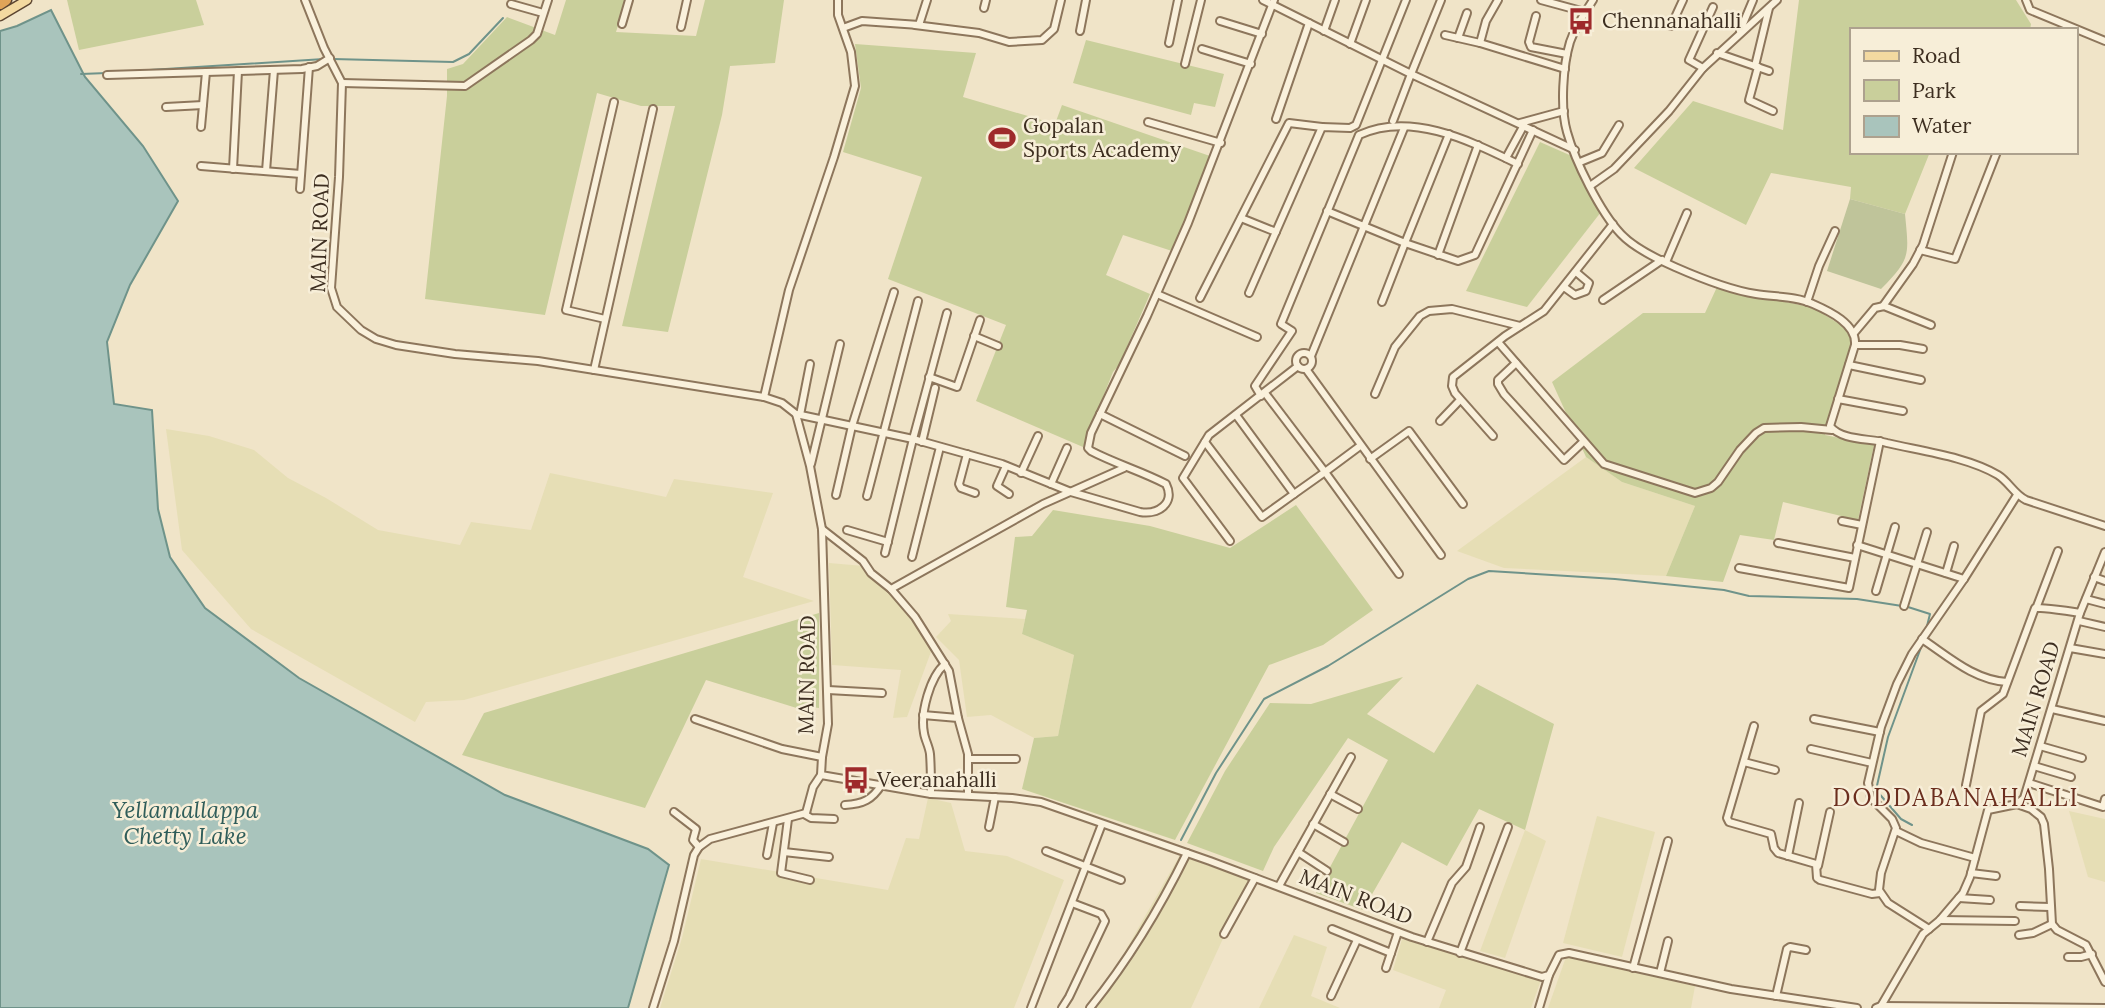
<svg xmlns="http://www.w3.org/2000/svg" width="2105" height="1008" font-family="Lora,serif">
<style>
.farmland{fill:#e6deb5}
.green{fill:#c9cf9b}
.cemetery{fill:#bfc49a}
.water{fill:#a9c4bc;stroke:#6f938a;stroke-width:2}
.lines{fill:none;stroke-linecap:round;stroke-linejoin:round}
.stream{stroke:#6f938a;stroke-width:2}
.minor-casing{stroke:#8d765c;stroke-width:10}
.major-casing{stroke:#5b4430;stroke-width:11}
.highway-casing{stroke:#5b4430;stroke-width:13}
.minor{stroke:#faf1dc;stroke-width:6}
.major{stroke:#f3d9a0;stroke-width:8}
.highway{stroke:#e0a458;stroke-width:10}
.labels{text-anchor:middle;stroke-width:5;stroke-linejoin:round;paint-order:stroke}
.poi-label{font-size:21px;fill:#3d2e20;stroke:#f7eed8;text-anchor:start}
.street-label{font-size:21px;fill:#3d2e20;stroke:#f7eed8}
.water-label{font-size:23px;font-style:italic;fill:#2f5d5a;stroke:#f7eed8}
.quarter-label{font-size:24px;letter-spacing:2px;fill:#6b2e1e;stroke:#f7eed8}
</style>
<rect width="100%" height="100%" fill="#f0e4c8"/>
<g class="farmland">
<polygon points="166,429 209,436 254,450 288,478 326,498 378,530 460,545 471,522 531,530 550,473 666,497 674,479 773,493 743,577 814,601 464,700 426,702 415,722 251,629 182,550"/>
<polygon points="1586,457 1622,482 1695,506 1666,576 1504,568 1457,551"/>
<polygon points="829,563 864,566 897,601 932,649 907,717 893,718 901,670 832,665"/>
<polygon points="948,614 1025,619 1022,634 1074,655 1058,736 1034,738 991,715 967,717 959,660 936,637 951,621"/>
<polygon points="928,798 951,803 965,851 1007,856 1064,880 1014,1008 660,1008 682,938 701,859 888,890 906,838 919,839"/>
<polygon points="2069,811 2105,819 2105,882 2088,877"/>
<polygon points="1597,816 1655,832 1622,957 1563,943"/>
<polygon points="1525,830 1546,841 1505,958 1480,951"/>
<polygon points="1180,855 1250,880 1191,1008 1087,1008 1107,983"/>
<polygon points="1294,935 1327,947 1311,996 1340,1008 1259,1008"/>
<polygon points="1402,939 1541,980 1531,1008 1439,1008 1446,990 1393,970"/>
<polygon points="1566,957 1695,986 1691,1008 1548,1008"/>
</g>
<g class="green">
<polygon points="67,0 196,0 204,25 79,50"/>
<polygon points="566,0 626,0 616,32 696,36 705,0 784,0 775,63 730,66 722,115 668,332 622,326 675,106 641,106 597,93 545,315 425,299 447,96 447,69 463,64 507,17 555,35"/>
<polygon points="1799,0 2016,0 2031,24 2030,30 1851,30 1851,152 1930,152 1905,214 1850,199 1851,187 1771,173 1746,225 1634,168 1693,101 1783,130"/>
<polygon points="1086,40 1224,74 1215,107 1194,103 1191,115 1073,83"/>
<polygon points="855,44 976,53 963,97 1055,124 1062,105 1210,156 1172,251 1123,235 1106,275 1150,294 1119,365 1113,372 1083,447 976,401 1006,325 888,279 922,177 843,152 861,88"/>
<polygon points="1540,142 1574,157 1601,212 1527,307 1466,291"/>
<polygon points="1717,287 1814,308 1847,329 1853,339 1825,435 1874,445 1858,520 1783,502 1774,540 1740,535 1723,582 1666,576 1695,506 1622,482 1586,457 1552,382 1643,313 1705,313"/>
<polygon points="1296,505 1373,610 1323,645 1269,665 1175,840 1022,789 1034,738 1058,736 1074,655 1022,634 1027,610 1006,607 1015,537 1032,536 1053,510 1150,526 1230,548"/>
<polygon points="819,613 819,708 805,706 803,710 706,680 645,808 462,755 484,713"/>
<polygon points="1403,677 1367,714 1434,753 1477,684 1554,724 1525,830 1479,809 1447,866 1402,842 1363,910 1316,893 1388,760 1348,738 1274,847 1263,871 1187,843 1225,771 1270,703 1311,704"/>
</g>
<path class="cemetery" d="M1850 199 1905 214C1909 255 1911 259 1881 289L1827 271Z"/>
<polygon class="water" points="51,10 85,77 143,146 178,201 130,285 107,342 114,404 152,410 158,509 170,557 205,608 299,678 505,795 648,849 669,865 628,1008 0,1008 0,31 17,26"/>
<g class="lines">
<g class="stream">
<polyline points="333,59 453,62 469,54 503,18"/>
<polyline points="134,71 324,59"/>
<polyline points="81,74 107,73"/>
<polyline points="1908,607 1930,614 1927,626"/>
<polyline points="1912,825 1901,819 1876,790 1888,737 1923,642"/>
<polyline points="1181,840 1216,773 1264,699 1328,666 1468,579 1489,571 1615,579 1724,590 1749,596 1857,599 1902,606"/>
</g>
<defs>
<g id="minor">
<polyline points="305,0 324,48 342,83 339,177 331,288 337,307 361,330 376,339 396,345 455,354 538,361 764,397 782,403 796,414 810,466 822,529 828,724 822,757 821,775 931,794 1012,798 1041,802 1210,861 1412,937 1542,977 1549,975 1559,955 1569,953 1731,989 1857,1008"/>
<polyline points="1263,0 1411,74 1441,0"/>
<polyline points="1541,0 1585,12"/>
<path d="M1593 0C1585 13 1575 27 1570 42 1563 65 1560 108 1567 132 1575 161 1600 212 1621 234 1634 248 1657 259 1675 267 1700 278 1729 290 1756 294 1774 297 1796 296 1813 304 1829 311 1857 324 1855 345L1830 426C1842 441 1869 438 1887 443 1921 451 1968 457 1998 475 2009 482 2014 494 2026 500L2105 526"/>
<polyline points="2026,0 2030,10 2105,41"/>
<polyline points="511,4 543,13"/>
<polyline points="984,8 986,0"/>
<polyline points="1536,16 1529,42 1531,47 1567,54"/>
<polyline points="1220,21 1262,34"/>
<polyline points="622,24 629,0"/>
<polyline points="915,25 979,33 1009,42 1042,40 1054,29 1061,0"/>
<polyline points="1671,26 1683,0"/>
<polyline points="681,27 687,0"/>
<polyline points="843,28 862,21 919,25 927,0"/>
<polyline points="1080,31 1086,0"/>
<polyline points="1324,31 1335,0"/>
<polyline points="1740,31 1753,0"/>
<polyline points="1445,35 1480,43 1486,21 1498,0"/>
<polyline points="1458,38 1467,13"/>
<polyline points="1169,43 1178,0"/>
<polyline points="1480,43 1565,69"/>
<polyline points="1350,44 1366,0"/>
<polyline points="1202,49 1251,64"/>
<polyline points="1717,53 1769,71"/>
<polyline points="1185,64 1201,0"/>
<polyline points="1755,66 1769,8"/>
<polyline points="1758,67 1749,100 1773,111"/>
<polyline points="1703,68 1689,60 1713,7"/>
<polyline points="107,75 302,69 317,66 330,58"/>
<polyline points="342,83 465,86 531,40 537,34 548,0"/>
<polyline points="166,107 203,105"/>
<polyline points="1276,119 1309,23"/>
<polyline points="1393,121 1411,74 1575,150"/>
<polyline points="1148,122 1221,143"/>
<polyline points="1520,123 1564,111"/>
<polyline points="201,127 206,72"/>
<polyline points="1506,158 1524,125"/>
<polyline points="1580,162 1602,153 1619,125"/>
<polyline points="201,166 301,174"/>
<polyline points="233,169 238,71"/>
<polyline points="266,171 274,70"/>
<polyline points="1590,186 1614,169 1669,111 1703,68 1777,0"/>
<polyline points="300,189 309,67"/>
<polyline points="1327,211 1405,243 1449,134"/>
<polyline points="1241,218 1276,232"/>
<polyline points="1920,250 1955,259 1997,152"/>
<polyline points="1438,255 1478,145"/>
<polyline points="1666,262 1687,213"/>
<polyline points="1564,287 1575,295 1586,291 1589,283 1576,272"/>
<polyline points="1249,293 1322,127 1350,128 1356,125 1406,0"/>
<polyline points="1157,294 1257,337"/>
<polyline points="1200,298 1289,123 1322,127"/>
<polyline points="1603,300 1662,260"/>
<polyline points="1382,302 1405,243 1458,261 1475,255 1533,130"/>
<polyline points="1807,302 1819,266 1835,231"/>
<polyline points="1883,306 1913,264 1923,245 1953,152"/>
<polyline points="605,319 566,310 614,102"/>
<polyline points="1854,333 1875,308 1884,306 1931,325"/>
<polyline points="974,336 998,346"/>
<polyline points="1498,342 1604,464 1695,493 1711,488 1718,482 1740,450 1756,433 1764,428 1801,427 1832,430"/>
<polyline points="1855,345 1900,345 1923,349"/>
<circle cx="1304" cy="361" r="8"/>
<polyline points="1311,356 1404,128"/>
<polyline points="1516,363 1498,380 1498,384 1504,394 1564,460 1583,442"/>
<polyline points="1849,365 1921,380"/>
<polyline points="1306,369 1441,555"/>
<polyline points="594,370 653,109"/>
<polyline points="929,377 957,387 980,320"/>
<polyline points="1265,393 1325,472 1360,446"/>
<polyline points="1375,394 1395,347 1420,316 1429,311 1452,309 1520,326"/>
<path d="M1261 396 1255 386 1292 331 1281 324 1359 135C1411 111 1470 141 1518 164"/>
<polyline points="764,397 789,290 834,157 855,86 851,52 838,15 838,0"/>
<polyline points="1838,399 1903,411"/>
<path d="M796 414 913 439 1002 464 1071 492 1140 512C1157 515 1176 504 1166 484 1141 471 1116 464 1091 451L1088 448 1091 433 1147 316 1188 223 1274 0"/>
<polyline points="1100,414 1185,456"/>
<polyline points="800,415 810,364"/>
<polyline points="1440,421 1460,400"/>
<polyline points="1493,436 1455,393 1452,386 1453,377 1505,336 1544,311 1613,224"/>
<polyline points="922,442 935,388"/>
<polyline points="1205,442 1262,517 1294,494 1236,415"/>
<polyline points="967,454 959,484 961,488 975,493"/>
<polyline points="1370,459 1409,431 1463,504"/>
<polyline points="811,464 840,344"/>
<polyline points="1006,466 997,486 1009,494"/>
<polyline points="1021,473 1038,436"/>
<polyline points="1051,484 1067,448"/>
<polyline points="1294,494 1325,472 1399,574"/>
<polyline points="836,495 852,426 894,292"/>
<polyline points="867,496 918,301"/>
<polyline points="1842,521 1862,525"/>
<polyline points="822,529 863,561 871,573 891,589 915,617 949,671 958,718"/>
<polyline points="847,530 888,542"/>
<polyline points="1230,541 1183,478 1209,435 1298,366"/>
<polyline points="1778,543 1855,558"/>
<polyline points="1857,545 1964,579"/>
<polyline points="885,553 913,439 947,313"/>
<polyline points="912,557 940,447"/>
<polyline points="1739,568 1849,588 1880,441"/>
<polyline points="1946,573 1954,546"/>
<polyline points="2094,577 2105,581"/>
<polyline points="891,589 1043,504 1124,468"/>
<polyline points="1876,591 1895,527"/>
<polyline points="2086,599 2105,604"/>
<polyline points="1904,606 1927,532"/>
<polyline points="2037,606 2058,551"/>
<polyline points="2079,621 2105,627"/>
<path d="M1922 639C1949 657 1974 680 2007 682"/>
<polyline points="2070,648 2105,654"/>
<polyline points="828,690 882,693"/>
<polyline points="2052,709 2105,721"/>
<polyline points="923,715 958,718 968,754 968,795"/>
<polyline points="695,719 782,749 822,757"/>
<polyline points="1814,719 1880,732"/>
<polyline points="1754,726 1727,818 1729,822 1771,834 1774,848 1778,853 1816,864 1817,878 1820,880 1872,894 1880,893"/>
<polyline points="2040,746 2082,758"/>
<polyline points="1811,749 1872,763"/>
<polyline points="968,759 1016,759"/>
<polyline points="1744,762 1775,770"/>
<polyline points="2034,766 2071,777"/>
<polyline points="2029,783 2103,807 2105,799"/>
<path d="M1966 785 1981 711 2003 694 2035 608C2039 607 2076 612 2080 613"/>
<path d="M931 794C931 781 931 767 930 754 929 746 925 740 924 733 920 713 930 677 945 664"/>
<polyline points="1330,794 1358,809"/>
<polyline points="2017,804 2031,809 2041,817 2044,824 2049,869 2052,924 2057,930 2086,945 2105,982"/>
<path d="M845 805C863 804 872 800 882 784"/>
<polyline points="674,812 696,829 693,840 699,847"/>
<polyline points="804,814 811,818 834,819"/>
<polyline points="788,819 781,873 810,880"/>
<polyline points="1313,824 1344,842"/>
<polyline points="989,827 995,797"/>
<polyline points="1896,831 1921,843 1975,858"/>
<polyline points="1046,851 1121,880"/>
<polyline points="784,852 829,857"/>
<polyline points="1298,852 1327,871"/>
<polyline points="767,855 773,823"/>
<polyline points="1788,856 1799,803"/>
<polyline points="1818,866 1830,812"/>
<polyline points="1971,873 1996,876"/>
<polyline points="1279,886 1351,757"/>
<polyline points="1959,898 1990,900"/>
<polyline points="2020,906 2050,907"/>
<polyline points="1940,920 2015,921"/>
<polyline points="1332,929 1391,953"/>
<polyline points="1929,929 1888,903 1879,890 1881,873 1896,828 1892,819 1871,798 1868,783 1881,727 1897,684 1912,654 1964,579 2017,495"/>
<polyline points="1224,934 1255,878"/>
<polyline points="2019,935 2033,933 2052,924"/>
<polyline points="1427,942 1452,883 1466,867 1480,827"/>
<polyline points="1460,953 1508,827"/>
<polyline points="2068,957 2081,957 2092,954"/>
<polyline points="1386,968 1398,932"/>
<polyline points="1633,968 1668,841"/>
<polyline points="1660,973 1668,941"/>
<polyline points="1331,996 1357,940"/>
<polyline points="1776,996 1787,949 1790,947 1806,950"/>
<polyline points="1881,1006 2105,1008"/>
<polyline points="653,1008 674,941 694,855 699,847 710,839 806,813 813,787 821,775"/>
<polyline points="1031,1008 1102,824"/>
<polyline points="1062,1008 1069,997 1105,921 1101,914 1072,903"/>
<path d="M1090 1008C1128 961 1160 908 1187 853"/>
<polyline points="1539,1008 1549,975"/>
<polyline points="1876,1008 1881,1006 1923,934 1940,920 1963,893 1970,877 1988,810 2017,804 2024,798 2080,613 2105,552"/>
</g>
<polyline id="major" points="0,16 27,0"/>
<polyline id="highway" points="0,4 6,0"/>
</defs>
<use href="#minor" class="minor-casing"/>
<use href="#major" class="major-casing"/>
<use href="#highway" class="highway-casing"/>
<use href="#minor" class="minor"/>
<use href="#major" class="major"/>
<use href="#highway" class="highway"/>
</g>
<defs>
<symbol id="bus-bare" viewBox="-9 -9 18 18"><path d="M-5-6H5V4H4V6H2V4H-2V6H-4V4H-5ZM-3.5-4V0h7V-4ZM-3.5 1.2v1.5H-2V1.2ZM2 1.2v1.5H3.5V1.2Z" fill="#9e2a2b" stroke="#f7eed8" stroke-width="2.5" paint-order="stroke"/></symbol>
<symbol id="stadium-bare" viewBox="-9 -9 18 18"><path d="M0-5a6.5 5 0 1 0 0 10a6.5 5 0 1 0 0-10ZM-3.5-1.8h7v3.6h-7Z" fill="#9e2a2b" stroke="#f7eed8" stroke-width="2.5" paint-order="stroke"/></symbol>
</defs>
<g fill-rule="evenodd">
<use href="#bus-bare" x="1562" y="2" width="38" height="38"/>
<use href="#stadium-bare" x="983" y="119" width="38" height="38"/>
<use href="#bus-bare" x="837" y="761" width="38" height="38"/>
</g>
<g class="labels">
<g class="poi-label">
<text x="1602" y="28">Chennanahalli</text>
<text x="1023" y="133">Gopalan<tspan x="1023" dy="24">Sports Academy</tspan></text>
<text x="877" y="787">Veeranahalli</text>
</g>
<g class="street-label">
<text transform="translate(320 233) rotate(-88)" y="7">MAIN ROAD</text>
<text transform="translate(807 675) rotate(-89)" y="7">MAIN ROAD</text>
<text transform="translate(2036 699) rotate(-73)" y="7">MAIN ROAD</text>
<text transform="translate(1356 897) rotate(21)" y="7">MAIN ROAD</text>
</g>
<g class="water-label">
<text x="185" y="818">Yellamallappa<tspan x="185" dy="26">Chetty Lake</tspan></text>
</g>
<g class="quarter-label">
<text x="1956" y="806">DODDABANAHALLI</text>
</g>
</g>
<rect x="1850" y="28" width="228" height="126" fill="#f7eed8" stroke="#ada18e" stroke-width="2"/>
<rect x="1864" y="51" width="35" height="10" fill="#f3d9a0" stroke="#ada18e" stroke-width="2"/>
<text x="1912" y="63" font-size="21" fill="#3d2e20">Road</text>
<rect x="1864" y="80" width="35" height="21" fill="#c9cf9b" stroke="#ada18e" stroke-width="2"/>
<text x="1912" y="98" font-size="21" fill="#3d2e20">Park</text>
<rect x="1864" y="116" width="35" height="21" fill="#a9c4bc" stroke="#ada18e" stroke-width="2"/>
<text x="1912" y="133" font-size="21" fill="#3d2e20">Water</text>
</svg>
